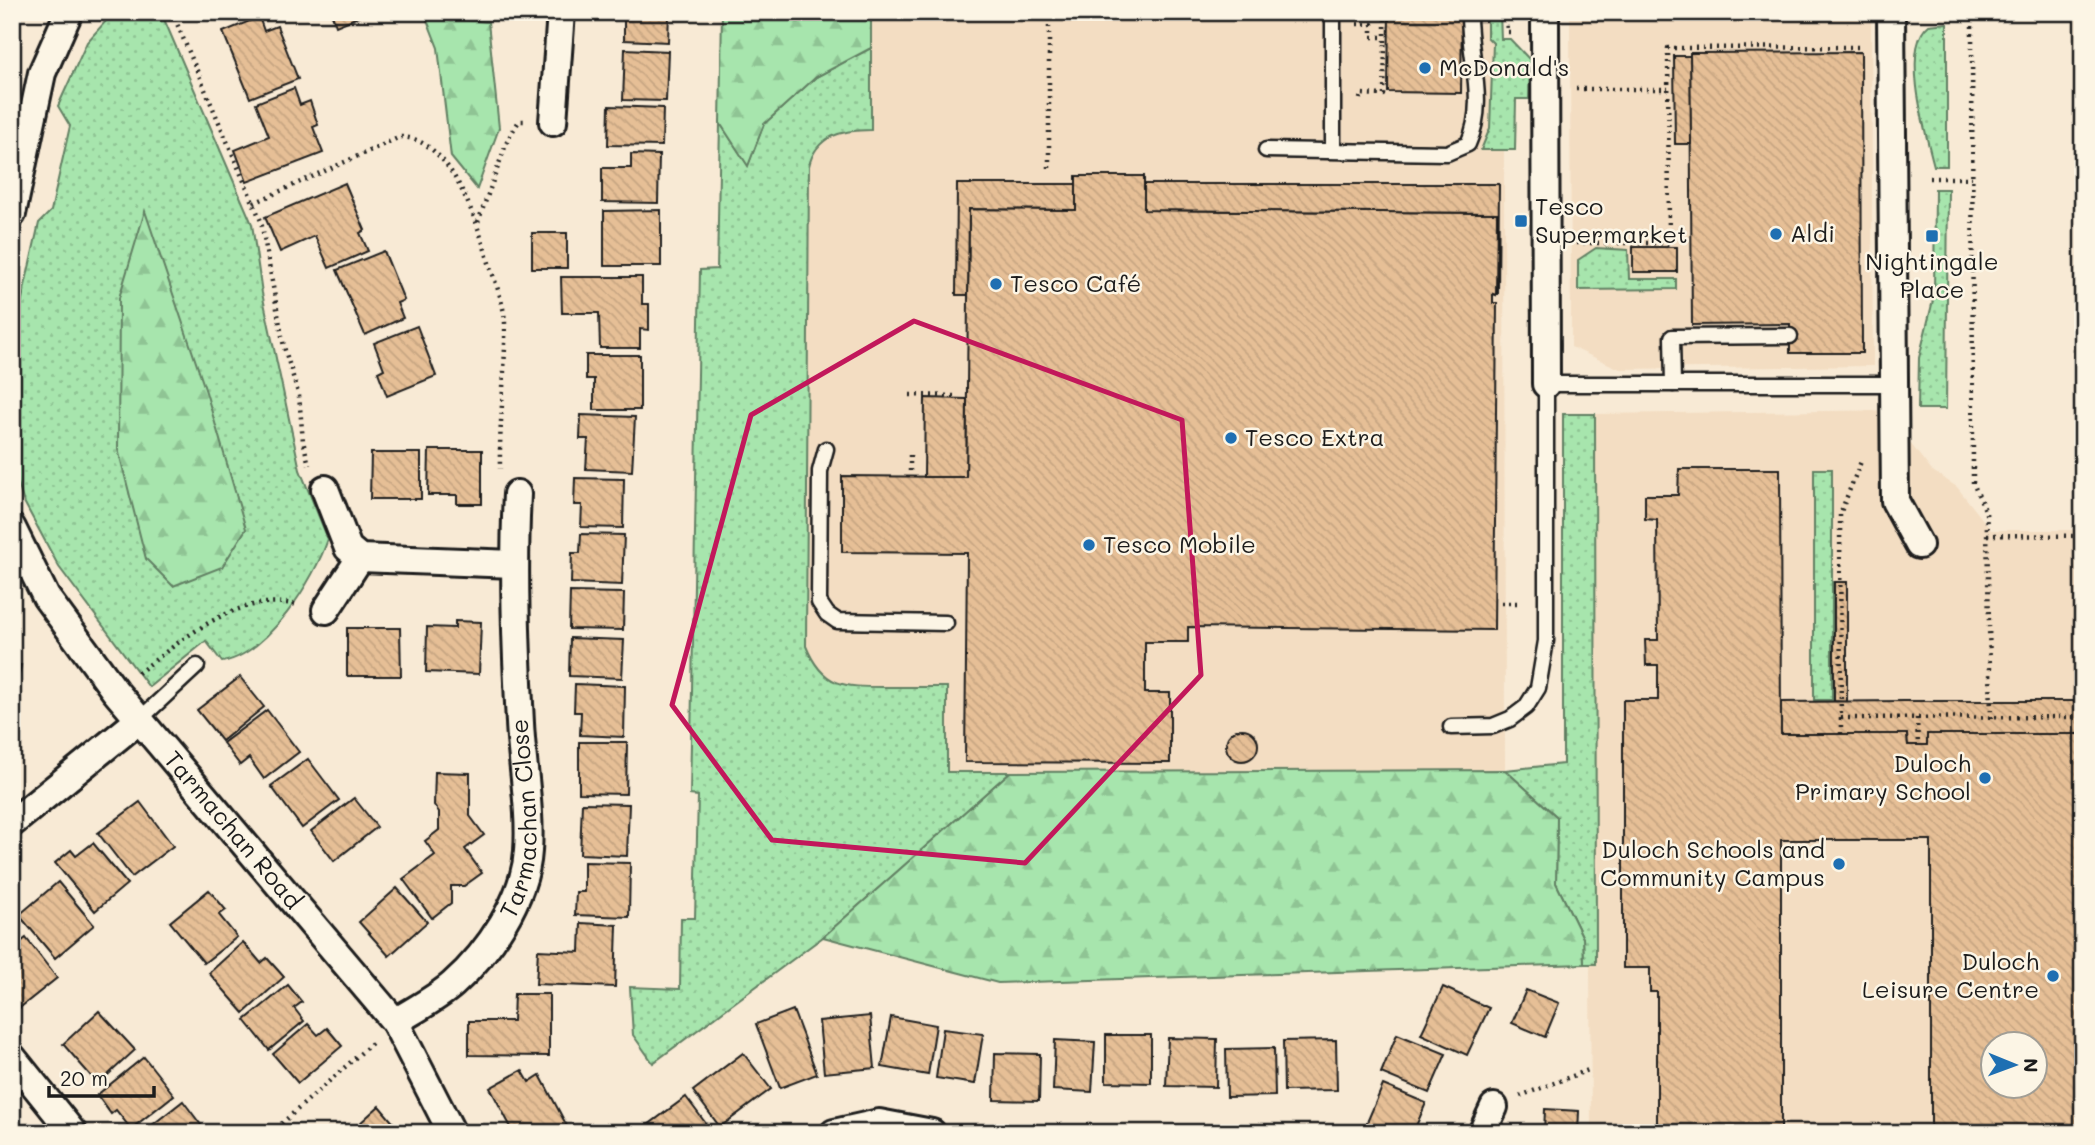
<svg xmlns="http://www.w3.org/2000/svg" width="2095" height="1145" font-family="Mali,sans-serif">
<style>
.built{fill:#f3ddc2;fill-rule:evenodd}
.grass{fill:url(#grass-dots);stroke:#628064;stroke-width:2}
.forest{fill:url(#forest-firs);stroke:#628064;stroke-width:2}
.building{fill:url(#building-back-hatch);stroke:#1c1c1c;stroke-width:2;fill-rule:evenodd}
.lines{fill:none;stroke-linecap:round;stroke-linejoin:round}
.lane-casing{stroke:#1c1c1c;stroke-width:19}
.street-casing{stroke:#1c1c1c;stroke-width:32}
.path{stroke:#1c1c1c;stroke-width:4.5;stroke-dasharray:2 5;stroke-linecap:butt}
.lane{stroke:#fcf5e5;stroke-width:14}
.street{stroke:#fcf5e5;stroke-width:26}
.marked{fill:none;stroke:#c2185b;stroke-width:5;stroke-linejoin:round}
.poi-dot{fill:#1f6fb2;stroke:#fcf5e5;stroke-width:2.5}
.labels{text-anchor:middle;stroke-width:5;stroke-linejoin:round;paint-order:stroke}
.poi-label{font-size:24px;fill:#1c1c1c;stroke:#fcf5e5;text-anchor:start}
.street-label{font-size:24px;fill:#1c1c1c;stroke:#fcf5e5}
</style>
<defs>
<pattern id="grass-dots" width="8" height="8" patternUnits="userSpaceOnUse" patternTransform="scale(1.75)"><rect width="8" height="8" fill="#a7e5ad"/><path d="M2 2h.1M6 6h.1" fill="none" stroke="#8fc494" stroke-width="1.8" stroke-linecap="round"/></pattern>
<pattern id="forest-firs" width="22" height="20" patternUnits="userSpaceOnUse" patternTransform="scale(1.75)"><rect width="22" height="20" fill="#a7e5ad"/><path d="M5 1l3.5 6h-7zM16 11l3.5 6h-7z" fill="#8fc494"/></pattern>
<pattern id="building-back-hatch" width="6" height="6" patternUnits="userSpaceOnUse" patternTransform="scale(1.75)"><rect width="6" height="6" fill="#e6bf96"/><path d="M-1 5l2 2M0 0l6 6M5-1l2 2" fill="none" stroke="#c5a481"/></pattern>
</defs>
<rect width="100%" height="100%" fill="#f8ead5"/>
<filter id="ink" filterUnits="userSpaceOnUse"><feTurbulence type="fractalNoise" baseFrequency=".0143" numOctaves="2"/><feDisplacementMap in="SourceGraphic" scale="14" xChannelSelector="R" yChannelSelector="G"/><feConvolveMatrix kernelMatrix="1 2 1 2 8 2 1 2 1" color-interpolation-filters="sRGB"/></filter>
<g filter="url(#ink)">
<g class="built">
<polygon points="871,12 1500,12 1504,152 1505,770 947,773 947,687 845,687 824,676 813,664 806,646 809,166 811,155 821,144 831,135 844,130 871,86"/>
<polygon points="1570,12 1871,12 1873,366 1620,369 1571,347"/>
<path d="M1906 410 1907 439 1931 470 1957 487 1991 530H2083V1133H1591L1590 964 1596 963 1595 414ZM1994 1044H2036V1086H1994Z"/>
</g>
<g class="grass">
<path d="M114 12H161L252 224 262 293 300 470 328 539C314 580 268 654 222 662L206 641 149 687 59 567 23 500 12 463V344L39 223 51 211 70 126 58 106 87 42Z"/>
<polygon points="1487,12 1500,12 1501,39 1510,39 1530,60 1529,99 1516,99 1515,150 1481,150 1490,128 1493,43 1487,37"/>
<path d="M1947 23V166H1934C1926 135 1900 47 1929 25Z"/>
<path d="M871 48V130C843 130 816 135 809 166L806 646C823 688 845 687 886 687 906 687 927 687 947 687V772H1010L823 937 653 1063 633 1035 630 987 680 989 681 918H695L698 796 690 795 700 270 717 269 720 123 748 165 764 124 816 77Z"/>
<polygon points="1935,189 1948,189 1946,409 1918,409 1919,358 1934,296"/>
<polygon points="1596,248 1628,250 1629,279 1676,279 1676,289 1578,290 1578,260"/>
<polygon points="1563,414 1595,414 1596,964 1584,964 1583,938 1556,883 1557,817 1505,770 1563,764"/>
<rect x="1814" y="469" width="18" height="231"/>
</g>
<g class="forest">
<polygon points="424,12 447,12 447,18 488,22 499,128 477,189 451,157 438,48"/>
<polygon points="722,12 871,12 871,48 816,77 764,124 748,166 720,123"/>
<polygon points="145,211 206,392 246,529 222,567 173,586 146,559 118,449 119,298"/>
<polygon points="1505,770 1557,817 1556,883 1583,938 1584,964 998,983 823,937 1010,772"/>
</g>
<g class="building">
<polygon points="331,12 370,12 336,26"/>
<polygon points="624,12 669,12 668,42 624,40"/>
<polygon points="1389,12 1462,12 1461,93 1388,92"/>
<polygon points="259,17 264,31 277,26 298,79 250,98 223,32"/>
<polygon points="625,49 668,51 666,101 623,100"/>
<polygon points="1861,52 1862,353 1790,353 1790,324 1692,325 1690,53"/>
<polygon points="1674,56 1690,56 1691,144 1675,144"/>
<polygon points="294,88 300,105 310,101 318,125 313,127 323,153 247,182 235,150 269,136 256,103"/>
<polygon points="609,106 663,108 662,146 608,145"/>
<polygon points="631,154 659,155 658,203 602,202 602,168 631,168"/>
<polygon points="1076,176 1144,176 1144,210 1497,213 1496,295 1493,294 1493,303 1497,303 1494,630 1188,627 1188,642 1145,642 1145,693 1170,693 1170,763 965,762 967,553 842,552 842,476 966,477 969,209 1076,210"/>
<polygon points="345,183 365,230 360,233 368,251 329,268 315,236 280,252 265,217"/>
<polygon points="957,184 1076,184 1076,210 969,209 968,295 956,295"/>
<polygon points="1144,184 1499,184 1498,295 1497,213 1144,210"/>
<polygon points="661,210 661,266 604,266 604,211"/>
<rect x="532" y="233" width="35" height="35"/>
<rect x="1633" y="247" width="44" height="25"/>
<polygon points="384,251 404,300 397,303 403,318 365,335 337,270"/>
<polygon points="561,277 642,277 642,304 649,304 649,330 640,329 640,348 600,348 599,313 562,313"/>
<polygon points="417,326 436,376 387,396 378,372 384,369 374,343"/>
<polygon points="586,355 640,355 640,410 594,410 594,379 586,379"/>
<polygon points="925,398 967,399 966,477 924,477"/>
<polygon points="581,415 635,417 632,471 586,469 588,439 580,439"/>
<polygon points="429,450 482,450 482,504 457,504 457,495 428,495"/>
<polygon points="371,453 421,453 421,499 370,499"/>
<path d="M1679 469H1780L1781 734H1907L1908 745H1927V734H2083V1133H1931V840H1781V1133H1645V1127H1657V992H1650V968H1623V700H1658V665H1646L1645 640H1658L1657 520 1645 519V495H1678ZM1994 1044H2036V1086H1994Z"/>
<polygon points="575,478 624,479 623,528 581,527 582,505 574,505"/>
<polygon points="581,534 624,535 622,585 571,583 572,553 580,553"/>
<polygon points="1834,582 1847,582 1847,702 1834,701"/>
<polygon points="570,592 624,593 623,630 569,629"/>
<polygon points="455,621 481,622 479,674 426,672 427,627 455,628"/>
<polygon points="347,628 400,628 401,676 347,676"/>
<polygon points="570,638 624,640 622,678 569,676"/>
<polygon points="12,664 21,665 12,712"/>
<polygon points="240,677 264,707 222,741 197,710"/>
<polygon points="575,684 625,686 624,737 580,735 581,712 574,712"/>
<polygon points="1906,701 2083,701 2083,734 1927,734 1927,745 1908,745 1907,734 1781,734 1781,702"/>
<polygon points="267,710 299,752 264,779 249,758 240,765 223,743"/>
<circle cx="1242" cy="745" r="16"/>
<polygon points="579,742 627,742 626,794 579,793"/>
<polygon points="308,759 339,800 302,828 271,786"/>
<polygon points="435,772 470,773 470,816 484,835 465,849 482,873 464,886 451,886 451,903 432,918 403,879 435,855 425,841 439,830 439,812 434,805"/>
<polygon points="354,798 377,827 334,861 311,831"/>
<polygon points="140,802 173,846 132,877 98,833"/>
<polygon points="582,803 629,804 627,856 580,854"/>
<polygon points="93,843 127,884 95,911 55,863 71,850 76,856"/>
<polygon points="584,862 630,863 629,917 575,915 576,892 584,892"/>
<polygon points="58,882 94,925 55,958 19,915"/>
<polygon points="397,888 427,922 389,956 359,922"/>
<polygon points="209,890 226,910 219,915 237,937 204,963 170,922"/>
<polygon points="581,923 617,925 615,987 536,984 538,950 580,952"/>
<polygon points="26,938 57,978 17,1010 12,1004 12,949"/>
<polygon points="243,942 261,963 267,958 284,977 244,1013 209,973"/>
<polygon points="288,985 302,1002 294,1008 304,1021 269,1050 245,1020"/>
<polygon points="1443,987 1489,1008 1467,1055 1421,1034"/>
<polygon points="1526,990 1559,1003 1545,1037 1512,1023"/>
<polygon points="514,994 549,994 549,1056 469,1055 469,1021 513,1021"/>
<polygon points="793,1010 817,1074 780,1088 756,1024"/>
<polygon points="99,1011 135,1050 98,1084 63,1044"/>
<polygon points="870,1016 875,1068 824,1073 819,1021"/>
<polygon points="891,1017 936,1025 928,1075 882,1067"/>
<polygon points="308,1024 318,1035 327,1028 342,1046 298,1083 273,1054"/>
<polygon points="943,1029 983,1034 975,1084 936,1078"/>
<polygon points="1397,1034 1446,1054 1429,1093 1381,1073"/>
<polygon points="1106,1035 1151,1035 1151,1083 1106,1082"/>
<polygon points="1168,1038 1217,1039 1216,1087 1166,1086"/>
<polygon points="1055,1040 1095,1042 1092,1092 1053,1090"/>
<polygon points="1336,1040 1337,1090 1284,1091 1283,1041"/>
<polygon points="1274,1048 1275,1096 1227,1097 1226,1049"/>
<polygon points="743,1053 771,1089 720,1127 693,1091"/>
<polygon points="995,1053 1040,1054 1039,1101 994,1100"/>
<polygon points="144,1057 174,1095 131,1129 116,1110 111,1114 97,1095"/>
<polygon points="522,1070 529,1082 540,1075 567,1126 554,1133 514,1133 490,1088"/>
<polygon points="1383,1085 1426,1103 1413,1133 1378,1133 1365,1127"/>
<polygon points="686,1097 713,1133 655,1133 648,1125"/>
<polygon points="183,1101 207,1133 142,1133"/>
<polygon points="379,1106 402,1133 349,1133"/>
<polygon points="1545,1109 1579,1111 1578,1133 1544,1133"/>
</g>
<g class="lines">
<defs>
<g id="lane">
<path d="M1266 150 1447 153 1468 144C1488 101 1468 57 1469 12"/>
<polyline points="1333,150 1333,12"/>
<polyline points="1673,384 1672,337 1790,336"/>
<polyline points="826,449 820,471 819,602 827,614 837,621 946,623"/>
<polyline points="139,720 197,666"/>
<polyline points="1451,727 1493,726 1510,719 1526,707 1538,688 1546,641 1546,384 1892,384"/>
</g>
<g id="street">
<polyline points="1545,12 1546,384"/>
<polyline points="1891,12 1895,501 1919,545"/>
<polyline points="553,122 561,12"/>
<polyline points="12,214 42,73 69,12"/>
<polyline points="325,489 348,548 360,558 514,564"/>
<path id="s1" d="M12 528 46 597 115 691 395 1022 452 1133"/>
<polyline points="326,610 360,558"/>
<polyline points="12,823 139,720"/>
<path id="s2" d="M395 1022C414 1010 436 999 453 984 488 953 525 899 528 851 531 809 522 766 520 723 516 647 513 571 517 494"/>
<polyline points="12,1057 73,1133"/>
<polyline points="834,1133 879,1123 932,1133"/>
<polyline points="1482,1133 1494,1107"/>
</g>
</defs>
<use href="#lane" class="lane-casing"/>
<use href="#street" class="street-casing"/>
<g class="path">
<polyline points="172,12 261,221 284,347 299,396 303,441 309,465"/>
<polyline points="1049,12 1049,171"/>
<polyline points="1385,12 1385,43 1389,43"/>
<polyline points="1506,12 1507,32 1514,32"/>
<polyline points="1972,12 1973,483 1986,512 1987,530 1991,718"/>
<polyline points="1357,24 1372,24 1372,37 1385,37"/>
<polyline points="1576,89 1668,89"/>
<polyline points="1360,99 1361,94 1384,95 1385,43"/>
<polyline points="1929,178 1972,178"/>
<path d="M254 203 400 137C452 137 478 226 490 266 496 284 504 304 505 323 506 372 499 420 500 469"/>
<polyline points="478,222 508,139 519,121 524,121"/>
<polyline points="1576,243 1669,243 1668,48 1861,47"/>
<polyline points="910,395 958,396"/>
<polyline points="910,471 910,452"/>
<polyline points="1987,535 2083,536"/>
<polyline points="1501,603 1521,603"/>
<path d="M138 673C184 639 236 591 298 605"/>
<polyline points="1841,718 2083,717"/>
<polyline points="1917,718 1918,745"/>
<polyline points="1841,734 1840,514 1862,459"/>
<polyline points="1520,1096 1591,1069"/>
<polyline points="271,1133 372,1043"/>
</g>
<use href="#lane" class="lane"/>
<use href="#street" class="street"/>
</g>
</g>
<path class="marked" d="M914 321 1182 420 1201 675 1025 863 772 840 672 705 751 415Z"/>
<g class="poi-dot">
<circle cx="1425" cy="68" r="7"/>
<rect x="1514" y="214" width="14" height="14" rx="3.5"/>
<circle cx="1776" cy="234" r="7"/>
<rect x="1925" y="229" width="14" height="14" rx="3.5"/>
<circle cx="996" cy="284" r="7"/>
<circle cx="1231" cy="438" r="7"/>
<circle cx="1089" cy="545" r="7"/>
<circle cx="1985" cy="778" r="7"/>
<circle cx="1839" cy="864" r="7"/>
<circle cx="2053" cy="976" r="7"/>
</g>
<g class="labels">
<g class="poi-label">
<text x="1439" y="76">McDonald's</text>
<text x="1535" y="215">Tesco<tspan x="1535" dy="28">Supermarket</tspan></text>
<text x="1790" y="242">Aldi</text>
<text x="1932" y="270" text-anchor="middle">Nightingale<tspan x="1932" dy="28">Place</tspan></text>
<text x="1010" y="292">Tesco Café</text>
<text x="1245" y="446">Tesco Extra</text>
<text x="1103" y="553">Tesco Mobile</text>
<text x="1971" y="772" text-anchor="end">Duloch<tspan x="1971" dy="28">Primary School</tspan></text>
<text x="1825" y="858" text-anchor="end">Duloch Schools and<tspan x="1825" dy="28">Community Campus</tspan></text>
<text x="2039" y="970" text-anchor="end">Duloch<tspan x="2039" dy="28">Leisure Centre</tspan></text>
</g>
<g class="street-label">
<text dy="8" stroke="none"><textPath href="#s2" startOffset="257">Tarmachan Close</textPath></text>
<text dy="8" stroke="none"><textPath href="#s1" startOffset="376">Tarmachan Road</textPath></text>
</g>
</g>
<rect width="2095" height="1145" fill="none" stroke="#fcf5e5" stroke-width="42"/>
<rect x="21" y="21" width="2053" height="1103" fill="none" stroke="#1c1c1c" stroke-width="2.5" filter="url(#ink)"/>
<g transform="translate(2014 1065) rotate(91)"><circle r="33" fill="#fcf5e5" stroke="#a29e95" stroke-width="2"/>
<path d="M0-5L12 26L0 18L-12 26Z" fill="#1f6fb2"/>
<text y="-10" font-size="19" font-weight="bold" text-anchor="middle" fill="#1c1c1c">N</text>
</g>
<path d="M49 1086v10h105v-10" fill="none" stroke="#1c1c1c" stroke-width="3.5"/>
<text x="60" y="1086" font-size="21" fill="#1c1c1c" stroke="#fcf5e5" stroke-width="5" paint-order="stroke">20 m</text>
</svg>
